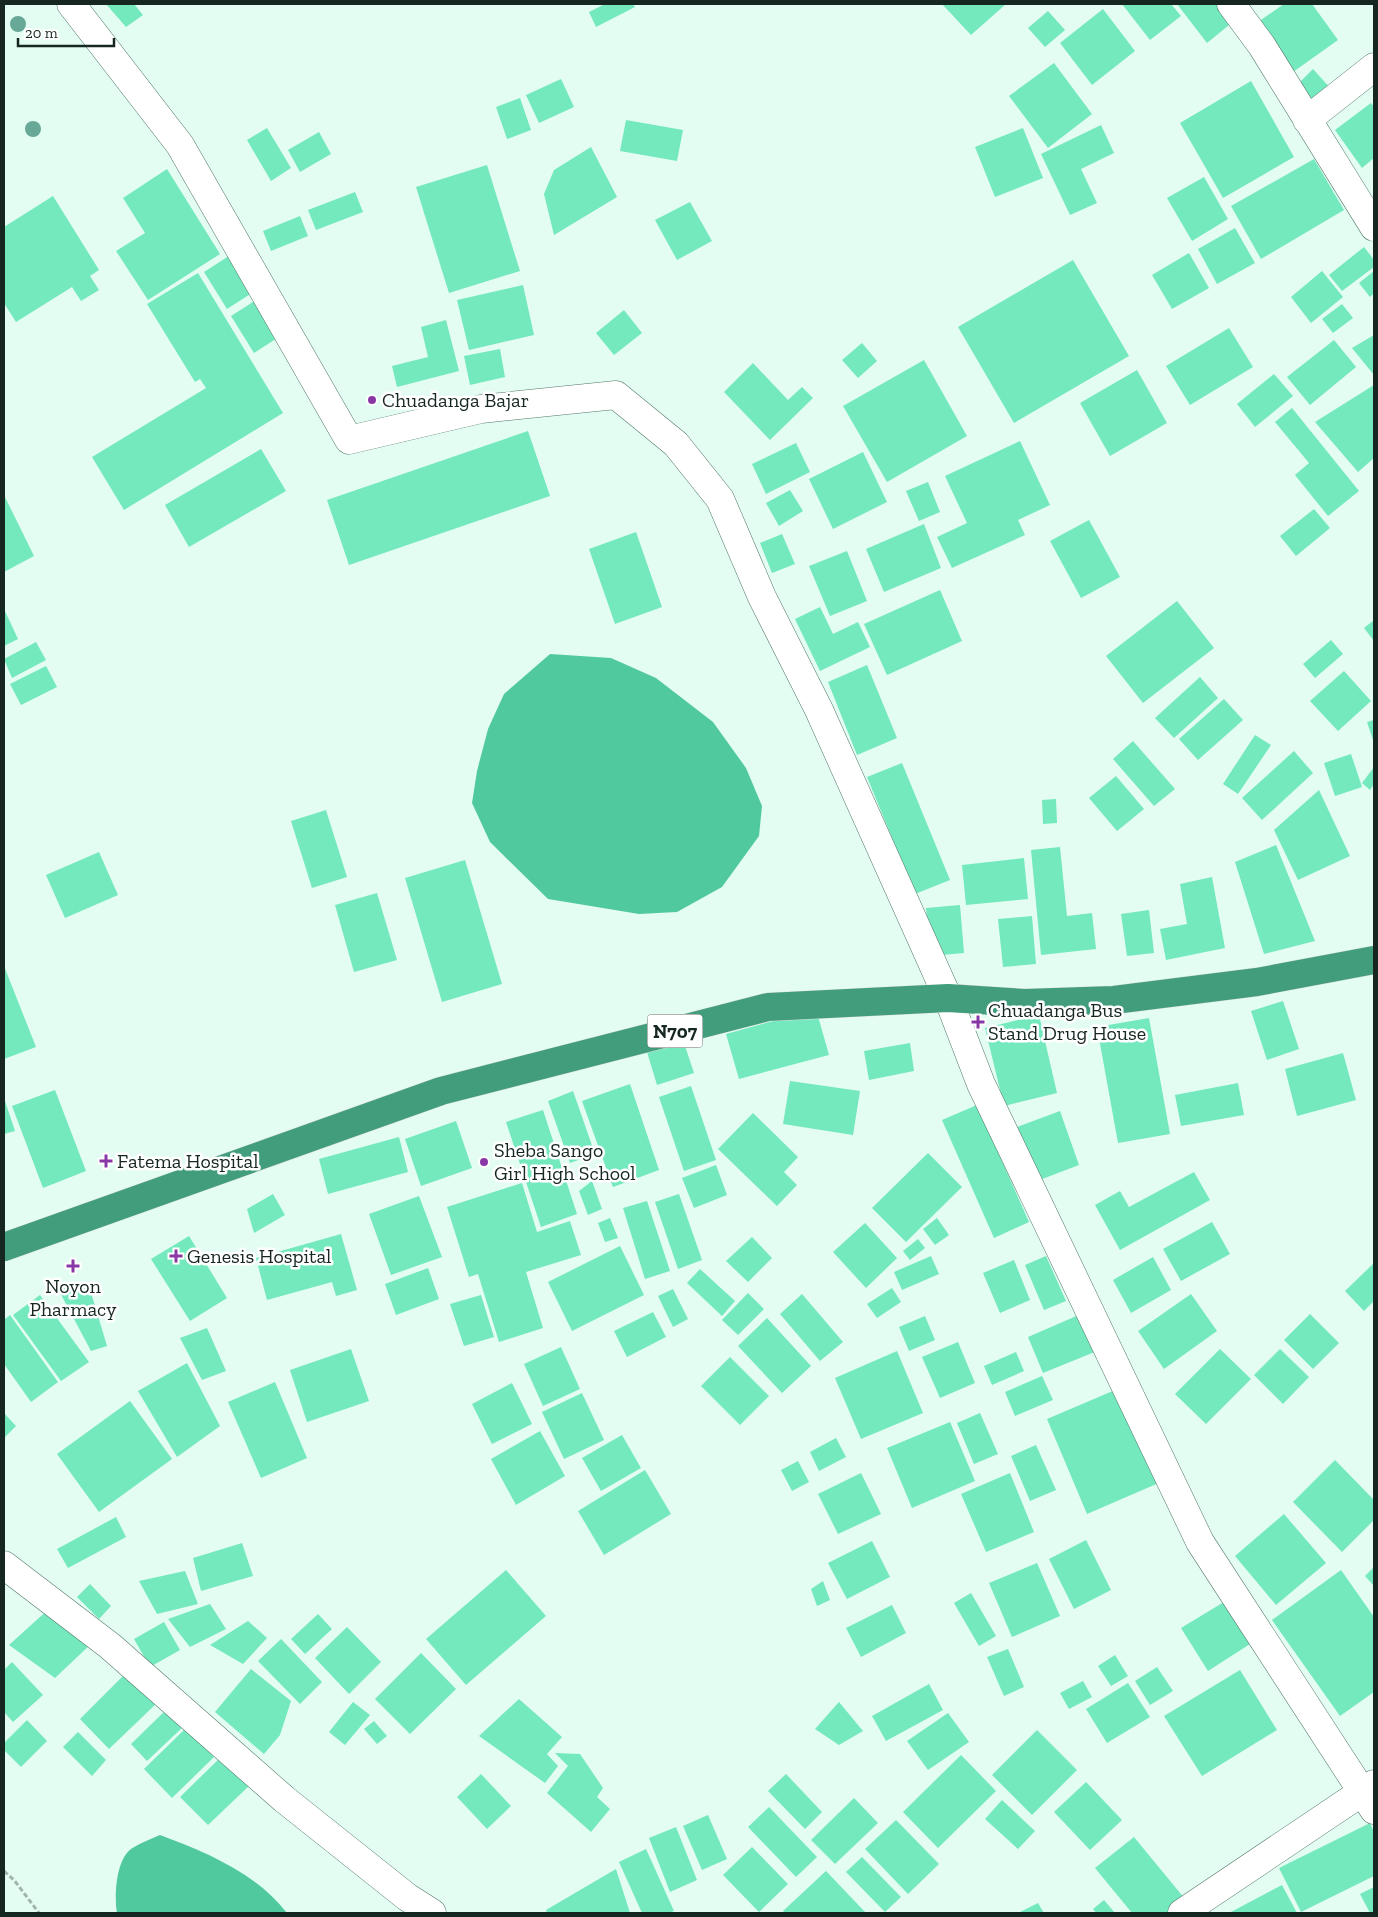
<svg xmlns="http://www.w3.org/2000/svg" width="1378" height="1917" font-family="'Zilla Slab',serif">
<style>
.water{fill:#51c99e}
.building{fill:#73e9bd}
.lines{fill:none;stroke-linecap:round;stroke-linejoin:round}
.minor-casing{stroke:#527868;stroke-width:29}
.highway-casing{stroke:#dee1e0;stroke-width:29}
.path{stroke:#a0b6ad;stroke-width:3;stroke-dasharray:5 2.5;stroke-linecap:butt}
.minor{stroke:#fff;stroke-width:28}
.highway{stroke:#419d7c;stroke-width:28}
.tree{fill:#67a996}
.poi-dot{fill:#8a37a6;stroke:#fff;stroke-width:2}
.labels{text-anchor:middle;stroke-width:5;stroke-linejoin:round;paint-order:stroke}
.shield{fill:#fff;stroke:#5c6763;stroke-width:1}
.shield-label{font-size:19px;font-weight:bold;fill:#162620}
.poi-label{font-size:20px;fill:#162620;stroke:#fff;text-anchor:start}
</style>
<rect width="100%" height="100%" fill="#e4fdf2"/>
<g class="water">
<polygon points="550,654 611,658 656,678 713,722 746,768 762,806 759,836 722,887 677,912 639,914 548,899 490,842 472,803 477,771 488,729 504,694"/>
<path d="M160 1835C206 1852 256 1873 287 1913H117C114 1896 116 1860 131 1849 140 1843 151 1839 160 1835Z"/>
</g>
<g class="building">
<polygon points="106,4 134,4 143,15 126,27"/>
<polygon points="605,4 633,4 635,7 596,27 589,12"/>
<polygon points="942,4 1006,4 971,35"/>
<polygon points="1122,4 1171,4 1181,16 1150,40"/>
<polygon points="1177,4 1221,4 1234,21 1207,43"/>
<polygon points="1284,4 1312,4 1338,40 1293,72 1258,22"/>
<polygon points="1103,9 1135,51 1092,85 1060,43"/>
<polygon points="1048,11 1065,30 1045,47 1028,28"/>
<polygon points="1054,63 1092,114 1048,148 1009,96"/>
<polygon points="1313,69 1332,90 1313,108 1294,88"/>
<polygon points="561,79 574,107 539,123 526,95"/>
<polygon points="1251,81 1294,157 1223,198 1180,123"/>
<polygon points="520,98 531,130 507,139 496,107"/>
<polygon points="1371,103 1374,107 1374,158 1362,168 1335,130"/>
<polygon points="626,120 683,130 677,161 620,151"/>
<polygon points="1101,125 1114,153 1081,169 1097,203 1070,215 1041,154"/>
<polygon points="267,128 291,168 271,181 247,140"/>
<polygon points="1023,128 1043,178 995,197 975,147"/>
<polygon points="319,132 331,154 300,172 288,150"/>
<polygon points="591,147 617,197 554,235 544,194 554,170"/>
<polygon points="1314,159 1344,210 1261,259 1231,206"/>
<polygon points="487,165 520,271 449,293 416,187"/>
<polygon points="167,169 220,254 148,300 116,251 145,233 123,198"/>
<polygon points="1204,177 1228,219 1192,241 1167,198"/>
<polygon points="355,192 363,212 316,230 308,210"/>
<polygon points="53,196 99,270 90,276 99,290 81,301 72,287 16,322 4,303 4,227"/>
<polygon points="690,202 712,241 677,260 655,220"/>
<polygon points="300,216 308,236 271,251 263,231"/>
<polygon points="1235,228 1255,263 1217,284 1198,249"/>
<polygon points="1364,247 1374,260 1374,267 1342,291 1329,275"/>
<polygon points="1189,253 1209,288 1172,309 1152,275"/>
<polygon points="232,254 255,291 227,309 204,272"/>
<polygon points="1073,260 1129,356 1014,423 958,327"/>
<polygon points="1322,271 1343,297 1311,323 1291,297"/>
<polygon points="1374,271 1374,293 1370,297 1359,283"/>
<polygon points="198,273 283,413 124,510 92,457 206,388 200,379 195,382 147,304"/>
<polygon points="523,285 534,335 469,350 457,300"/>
<polygon points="259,298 282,335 254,353 231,316"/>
<polygon points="1342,304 1353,318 1333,333 1322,319"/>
<polygon points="624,310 642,333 614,355 596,333"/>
<polygon points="446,320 459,371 397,387 392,366 428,357 421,327"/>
<polygon points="1229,328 1253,367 1190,405 1166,366"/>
<polygon points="1374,335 1374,375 1352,348"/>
<polygon points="1334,340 1356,367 1310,405 1287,377"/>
<polygon points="862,343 877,361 858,378 842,360"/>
<polygon points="500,349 505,377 470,385 464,356"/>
<polygon points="924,360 967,436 887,482 843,406"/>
<polygon points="753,363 788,400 802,387 813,398 770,440 724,392"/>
<polygon points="1137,370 1167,423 1110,456 1080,403"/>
<polygon points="1274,374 1293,396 1255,427 1237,404"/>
<polygon points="1374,385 1374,458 1358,472 1315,422"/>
<polygon points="1292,408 1359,491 1328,516 1295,475 1309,463 1275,422"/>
<polygon points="528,431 550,496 349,565 327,500"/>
<polygon points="1020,441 1050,505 1018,520 1025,535 952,568 937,537 967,523 945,476"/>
<polygon points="796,443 810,472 766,494 752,464"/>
<polygon points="261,449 286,491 189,547 165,505"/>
<polygon points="863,452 887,502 833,529 809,479"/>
<polygon points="928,482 940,512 919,521 906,491"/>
<polygon points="790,490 803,511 779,526 766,503"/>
<polygon points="4,495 34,556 4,572"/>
<polygon points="1314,509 1330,528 1296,556 1280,536"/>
<polygon points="1089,520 1120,577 1081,598 1050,541"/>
<polygon points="924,524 941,568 884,592 866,549"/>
<polygon points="636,532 662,607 615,624 589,549"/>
<polygon points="782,534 795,564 772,573 760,543"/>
<polygon points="847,551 867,601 830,616 809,566"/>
<polygon points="940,590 962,641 887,675 864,624"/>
<polygon points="1177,601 1214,648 1143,703 1106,656"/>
<polygon points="820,607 833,634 858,622 870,647 820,671 795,619"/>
<polygon points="4,609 18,639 4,646"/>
<polygon points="1374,620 1374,641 1364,628"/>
<polygon points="1331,640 1343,654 1315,678 1303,664"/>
<polygon points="36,642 46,660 12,678 4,659"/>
<polygon points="867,665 897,738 857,755 828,682"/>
<polygon points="46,666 57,687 21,705 10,684"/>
<polygon points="1344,671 1371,701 1338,731 1310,701"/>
<polygon points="1200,677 1218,698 1174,738 1155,718"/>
<polygon points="1224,699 1243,720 1198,760 1179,739"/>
<polygon points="1374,720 1374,743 1367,722"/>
<polygon points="1255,735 1271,745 1238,794 1223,784"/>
<polygon points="1133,741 1175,789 1154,806 1113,759"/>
<polygon points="1294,751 1313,773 1262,820 1242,798"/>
<polygon points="1351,754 1362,787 1335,796 1324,763"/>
<polygon points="902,763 950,880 915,894 867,777"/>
<polygon points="1374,767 1374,784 1370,790 1362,783"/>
<polygon points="1116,776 1144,809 1117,831 1089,798"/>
<polygon points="1319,790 1350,856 1298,880 1274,830"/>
<polygon points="1056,799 1057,823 1043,824 1042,800"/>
<polygon points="326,810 347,877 312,888 291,821"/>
<polygon points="1276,845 1315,941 1264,954 1235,862"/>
<polygon points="1060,847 1067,916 1092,913 1096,949 1041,955 1031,850"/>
<polygon points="99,852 118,895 65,918 46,875"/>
<polygon points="1024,858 1028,899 966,905 962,865"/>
<polygon points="465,860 502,984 442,1002 405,878"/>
<polygon points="1212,877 1225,948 1166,960 1160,929 1187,924 1180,884"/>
<polygon points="377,893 397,960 354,972 335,905"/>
<polygon points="960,905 964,953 931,956 926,908"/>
<polygon points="1149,910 1154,953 1127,956 1121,914"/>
<polygon points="1032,916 1036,964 1003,967 998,919"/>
<polygon points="4,966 36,1047 4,1059"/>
<polygon points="1283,1001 1299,1049 1267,1060 1251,1011"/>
<polygon points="816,1009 829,1055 739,1079 726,1034"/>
<polygon points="1039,1015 1057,1093 1004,1106 985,1028"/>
<polygon points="1149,1018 1170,1134 1118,1143 1097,1027"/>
<polygon points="683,1040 694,1073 657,1085 647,1052"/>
<polygon points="910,1043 914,1071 869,1080 864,1051"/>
<polygon points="1343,1053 1356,1100 1297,1116 1285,1069"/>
<polygon points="790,1081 860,1091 853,1135 783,1124"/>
<polygon points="1238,1083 1244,1115 1181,1126 1175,1095"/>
<polygon points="630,1084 659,1170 613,1187 582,1101"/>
<polygon points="691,1086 716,1160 684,1171 659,1097"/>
<polygon points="55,1090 86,1171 43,1188 12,1106"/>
<polygon points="573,1091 595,1154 570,1163 548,1101"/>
<polygon points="4,1098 15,1131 4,1134"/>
<polygon points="977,1105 1029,1222 994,1238 942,1120"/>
<polygon points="543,1110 577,1214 541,1227 506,1122"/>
<polygon points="1060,1111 1079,1165 1037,1181 1017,1127"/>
<polygon points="753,1113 798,1157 784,1172 797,1185 777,1206 718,1149"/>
<polygon points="456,1121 472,1168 421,1186 405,1139"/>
<polygon points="399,1137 408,1172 328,1194 319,1159"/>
<polygon points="928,1153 962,1187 906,1242 872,1208"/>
<polygon points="716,1165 727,1195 694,1208 682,1178"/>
<polygon points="1194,1172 1210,1200 1120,1250 1095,1205 1120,1191 1129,1207"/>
<polygon points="592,1181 602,1209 588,1215 579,1191"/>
<polygon points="522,1183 537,1232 570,1221 581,1255 526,1272 543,1328 499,1342 478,1274 469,1277 447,1207"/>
<polygon points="273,1194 285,1215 254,1233 247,1209"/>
<polygon points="679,1194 702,1260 678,1269 655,1202"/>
<polygon points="419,1196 442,1257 391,1275 369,1214"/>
<polygon points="647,1201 670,1271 645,1279 623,1208"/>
<polygon points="610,1218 618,1238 605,1242 598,1223"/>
<polygon points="937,1218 949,1235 935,1245 923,1229"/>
<polygon points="1212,1222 1230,1254 1181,1281 1163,1249"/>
<polygon points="865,1223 897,1258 866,1288 833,1252"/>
<polygon points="341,1234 357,1290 336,1296 332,1282 267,1300 256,1258"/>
<polygon points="189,1236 227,1298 190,1321 151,1259"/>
<polygon points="752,1237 772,1258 748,1282 726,1261"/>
<polygon points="918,1239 925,1248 910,1260 903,1251"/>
<polygon points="620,1246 644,1295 572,1331 548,1282"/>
<polygon points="931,1256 939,1274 902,1290 894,1272"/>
<polygon points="1046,1256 1066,1301 1044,1310 1025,1265"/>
<polygon points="1153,1257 1171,1290 1131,1313 1113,1280"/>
<polygon points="1014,1260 1030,1300 1000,1313 983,1273"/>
<polygon points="1374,1263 1374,1301 1364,1311 1345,1291"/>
<polygon points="428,1268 439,1299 396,1315 385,1284"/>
<polygon points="700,1269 735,1301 722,1316 687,1283"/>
<polygon points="89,1286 107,1346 91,1351 57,1287"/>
<polygon points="892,1288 901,1302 877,1318 867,1304"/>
<polygon points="673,1289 688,1319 673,1327 658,1296"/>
<polygon points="748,1293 764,1309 738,1335 722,1320"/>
<polygon points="802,1294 843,1342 820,1361 780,1314"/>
<polygon points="1191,1294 1217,1331 1164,1369 1138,1331"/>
<polygon points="40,1295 89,1362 61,1381 13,1315"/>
<polygon points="481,1295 494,1337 464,1346 450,1304"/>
<polygon points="653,1312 666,1337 627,1357 614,1331"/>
<polygon points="1081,1314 1097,1351 1043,1373 1028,1337"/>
<polygon points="1310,1314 1339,1343 1313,1369 1284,1340"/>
<polygon points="10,1315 58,1382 31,1402 4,1364 4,1320"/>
<polygon points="925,1316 935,1340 909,1351 899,1327"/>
<polygon points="767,1318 811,1366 782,1393 738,1346"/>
<polygon points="207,1328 226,1371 202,1380 180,1338"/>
<polygon points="958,1342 975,1383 940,1398 922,1357"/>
<polygon points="561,1347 580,1389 543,1406 524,1364"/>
<polygon points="351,1349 369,1401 307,1422 290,1370"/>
<polygon points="1220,1349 1251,1379 1206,1424 1175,1394"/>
<polygon points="1280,1349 1309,1377 1283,1404 1254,1375"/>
<polygon points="897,1351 923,1413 861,1439 835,1378"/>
<polygon points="1016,1352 1024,1371 992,1385 984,1366"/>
<polygon points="730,1357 769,1396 740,1425 701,1386"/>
<polygon points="187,1363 220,1426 177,1457 138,1391"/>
<polygon points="1042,1376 1053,1400 1015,1416 1005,1392"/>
<polygon points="275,1382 307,1458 261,1478 228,1402"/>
<polygon points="512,1383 532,1424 492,1444 472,1404"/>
<polygon points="1122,1387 1161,1482 1087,1514 1047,1419"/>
<polygon points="582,1393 604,1440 564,1459 542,1412"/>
<polygon points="130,1401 172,1459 99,1512 57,1454"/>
<polygon points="4,1413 16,1426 4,1438"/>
<polygon points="980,1413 998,1454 974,1464 957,1423"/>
<polygon points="950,1422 975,1481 912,1508 887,1448"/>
<polygon points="540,1431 565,1476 516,1505 491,1459"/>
<polygon points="622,1435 641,1468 601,1491 582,1458"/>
<polygon points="836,1438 846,1457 819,1471 810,1452"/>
<polygon points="1036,1445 1056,1490 1030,1501 1011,1456"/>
<polygon points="1335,1460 1374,1500 1374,1520 1342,1552 1293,1502"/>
<polygon points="798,1461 809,1482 792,1491 781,1470"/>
<polygon points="645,1470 671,1514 604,1555 578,1511"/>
<polygon points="861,1473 881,1514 838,1534 818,1494"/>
<polygon points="1010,1473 1034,1532 986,1552 961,1494"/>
<polygon points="1284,1514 1326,1563 1276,1605 1235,1556"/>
<polygon points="116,1517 126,1537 68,1568 57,1549"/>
<polygon points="1086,1540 1111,1590 1074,1609 1049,1559"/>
<polygon points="872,1541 890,1577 847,1599 828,1563"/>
<polygon points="242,1543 253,1576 201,1591 193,1558"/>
<polygon points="1037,1563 1060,1616 1012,1637 989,1583"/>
<polygon points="1374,1567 1374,1586 1365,1576"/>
<polygon points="506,1570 546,1616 466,1685 426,1639"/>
<polygon points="1341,1570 1374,1617 1374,1692 1340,1716 1272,1620"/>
<polygon points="185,1571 198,1604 157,1614 139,1581"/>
<polygon points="823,1581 830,1600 817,1606 811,1589"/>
<polygon points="90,1584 111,1606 99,1619 77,1597"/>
<polygon points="971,1593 996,1636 979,1646 954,1603"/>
<polygon points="1224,1602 1250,1644 1208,1671 1181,1628"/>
<polygon points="210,1604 226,1629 190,1647 168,1619"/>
<polygon points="892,1605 906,1633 861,1657 846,1628"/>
<polygon points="51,1607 92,1643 55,1678 9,1645"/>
<polygon points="318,1614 332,1629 305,1654 291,1639"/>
<polygon points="248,1621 267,1638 243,1664 210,1645"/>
<polygon points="164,1622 180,1650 150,1667 134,1639"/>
<polygon points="347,1627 381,1662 349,1694 315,1658"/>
<polygon points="281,1639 322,1682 300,1704 258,1661"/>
<polygon points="1008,1649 1024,1687 1004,1696 987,1657"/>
<polygon points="421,1653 456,1689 410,1734 375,1699"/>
<polygon points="1115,1655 1128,1676 1111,1686 1098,1666"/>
<polygon points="12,1662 43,1695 13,1722 4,1712 4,1670"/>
<polygon points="1157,1667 1173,1691 1150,1705 1135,1681"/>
<polygon points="251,1669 291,1701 280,1735 264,1754 215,1712"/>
<polygon points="129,1670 159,1701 109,1749 80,1719"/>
<polygon points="1240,1670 1277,1730 1202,1776 1164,1716"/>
<polygon points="1083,1681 1092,1697 1069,1709 1060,1693"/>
<polygon points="1128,1683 1150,1717 1107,1743 1086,1709"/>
<polygon points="929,1684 943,1710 886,1741 872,1716"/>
<polygon points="519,1699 562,1737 547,1754 558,1766 545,1783 479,1736"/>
<polygon points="353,1702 370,1715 345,1745 329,1732"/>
<polygon points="839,1702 863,1731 839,1745 815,1729"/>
<polygon points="166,1710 183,1727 147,1761 131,1744"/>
<polygon points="948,1713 969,1742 928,1770 907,1741"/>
<polygon points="27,1720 47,1741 21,1767 4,1750 4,1743"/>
<polygon points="374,1721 387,1736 377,1744 364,1729"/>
<polygon points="186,1728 214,1757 172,1798 144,1769"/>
<polygon points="1037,1730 1077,1770 1032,1815 992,1775"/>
<polygon points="78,1732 106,1760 92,1776 63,1747"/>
<polygon points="555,1753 580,1754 603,1788 597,1797 610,1809 591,1832 547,1793 568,1766"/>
<polygon points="961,1755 996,1791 938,1848 903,1812"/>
<polygon points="222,1756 250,1785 208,1825 180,1797"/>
<polygon points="481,1774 511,1806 487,1829 457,1797"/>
<polygon points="786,1774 822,1812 805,1829 768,1791"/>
<polygon points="1086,1782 1122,1820 1090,1850 1054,1812"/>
<polygon points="854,1798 878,1823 835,1864 811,1840"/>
<polygon points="1002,1800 1035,1831 1018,1849 985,1819"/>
<polygon points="769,1807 817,1857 796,1877 748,1827"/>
<polygon points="708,1815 727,1859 702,1870 683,1826"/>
<polygon points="896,1820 939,1864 908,1894 865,1849"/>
<polygon points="1370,1823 1374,1832 1374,1876 1301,1912 1279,1868"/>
<polygon points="676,1827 697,1880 670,1892 649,1838"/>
<polygon points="1134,1837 1185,1899 1167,1913 1132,1913 1095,1868"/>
<polygon points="752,1847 788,1884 759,1912 723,1875"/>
<polygon points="646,1849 674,1911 668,1913 642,1913 619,1862"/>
<polygon points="862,1857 901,1897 885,1912 846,1872"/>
<polygon points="616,1869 630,1913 547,1913 546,1910"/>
<polygon points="826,1871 866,1913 785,1913 783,1911"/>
<polygon points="1282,1885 1297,1913 1229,1913"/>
<polygon points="1374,1887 1374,1913 1370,1913 1360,1894"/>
<polygon points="1104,1900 1115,1913 1096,1913 1093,1909"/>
<polygon points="1038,1903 1044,1913 1018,1913"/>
</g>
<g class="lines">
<defs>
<g id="minor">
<polyline points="71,4 180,145 349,440 481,409 616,395 676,444 720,499 762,597 819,710 948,998 981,1084 1200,1542 1374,1810"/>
<polyline points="1231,4 1262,46 1374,227"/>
<polyline points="1307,120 1374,67"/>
<polyline points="4,1565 110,1646 284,1799 407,1897 432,1913"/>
<polyline points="1182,1913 1374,1784"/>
</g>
<polyline id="highway" points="4,1247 441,1091 768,1007 948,998 1025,1003 1114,1000 1257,982 1374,960"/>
</defs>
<use href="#minor" class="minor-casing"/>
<use href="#highway" class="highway-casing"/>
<polyline class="path" points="4,1871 14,1880 39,1913"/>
<use href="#minor" class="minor"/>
<use href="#highway" class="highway"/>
</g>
<g class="tree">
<circle cx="18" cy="24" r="8"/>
<circle cx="33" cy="129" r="8"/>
</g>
<g class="poi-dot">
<circle cx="372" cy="400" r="5"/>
<path d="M975.5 1014.5h5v5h5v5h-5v5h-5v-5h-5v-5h5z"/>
<path d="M103.5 1153.5h5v5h5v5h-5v5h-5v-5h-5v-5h5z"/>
<circle cx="484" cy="1162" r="5"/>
<path d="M173.5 1248.5h5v5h5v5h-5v5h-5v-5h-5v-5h5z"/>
<path d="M70.5 1258.5h5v5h5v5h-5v5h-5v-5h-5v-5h5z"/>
</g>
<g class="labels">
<rect class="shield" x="647.5" y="1014.5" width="55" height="33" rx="4"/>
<g class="shield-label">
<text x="675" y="1038">N707</text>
</g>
<g class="poi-label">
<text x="382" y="407">Chuadanga Bajar</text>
<text x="988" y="1017">Chuadanga Bus<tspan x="988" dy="23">Stand Drug House</tspan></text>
<text x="494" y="1157">Sheba Sango<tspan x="494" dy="23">Girl High School</tspan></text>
<text x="117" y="1168">Fatema Hospital</text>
<text x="187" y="1263">Genesis Hospital</text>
<text x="73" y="1293" text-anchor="middle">Noyon<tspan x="73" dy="23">Pharmacy</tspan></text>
</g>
</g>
<rect width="1378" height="1917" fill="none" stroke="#162620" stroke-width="10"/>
<path d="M18 38v8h96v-8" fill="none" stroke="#162620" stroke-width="2.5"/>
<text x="25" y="38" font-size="15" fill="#162620" stroke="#ffffff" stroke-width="4" paint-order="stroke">20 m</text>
</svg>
